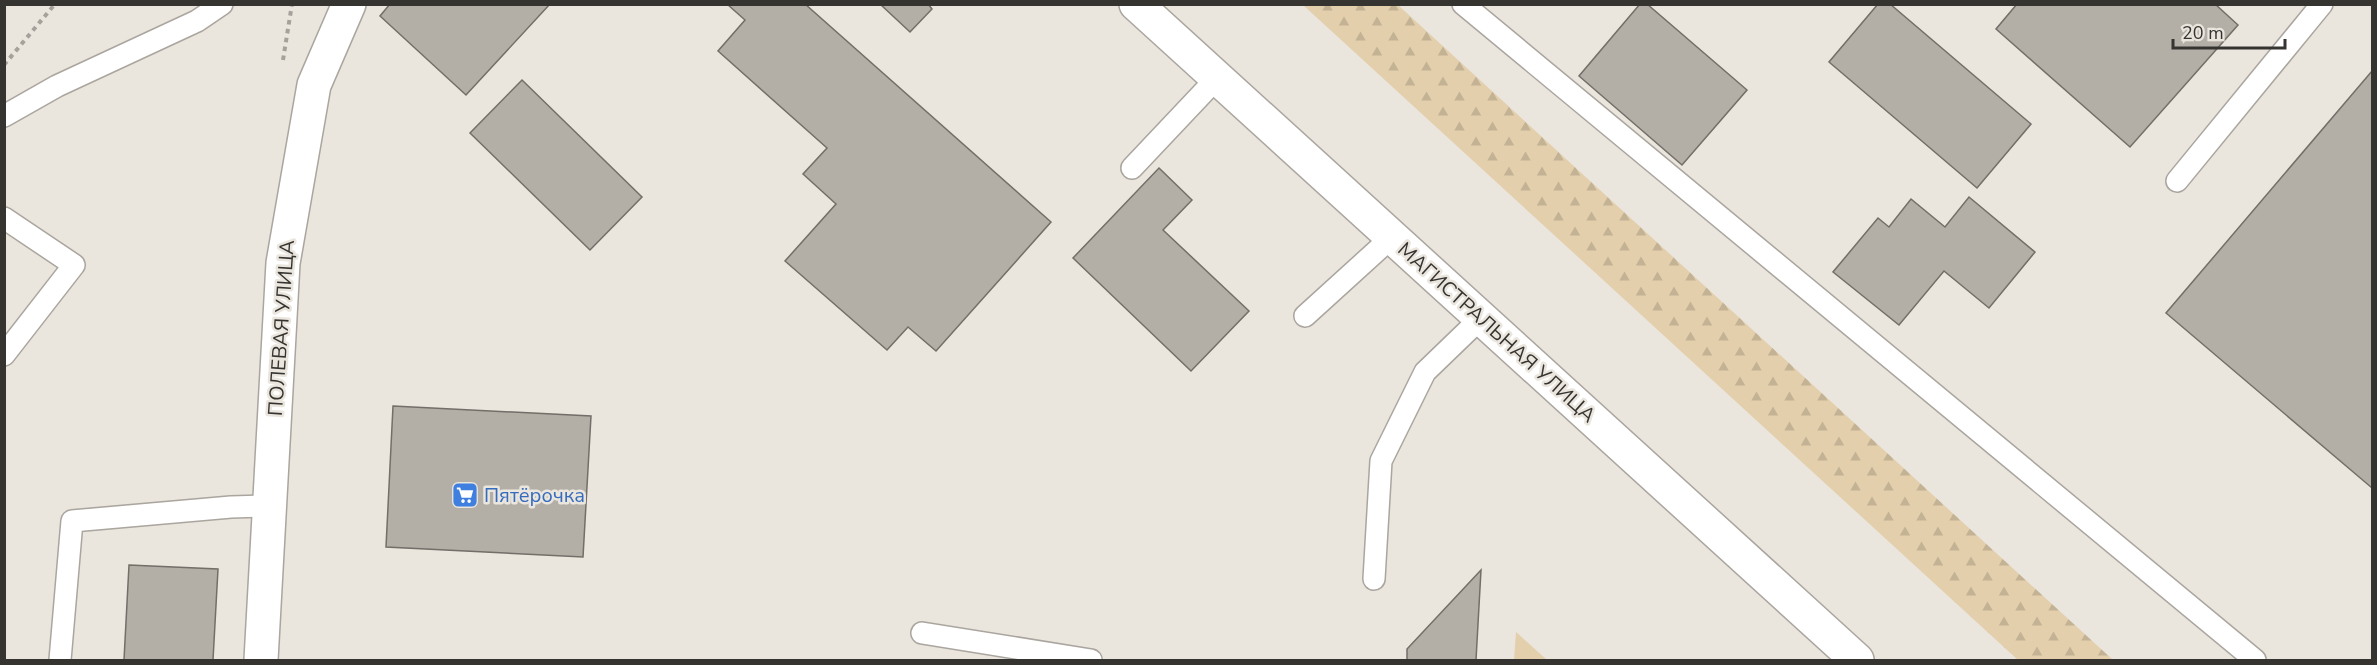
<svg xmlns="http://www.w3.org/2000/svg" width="2377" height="665" font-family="'Nunito Sans',sans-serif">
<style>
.green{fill:#e3cfac}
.forest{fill:url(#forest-firs)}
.building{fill:#b3aea6;stroke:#736e68;stroke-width:1.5}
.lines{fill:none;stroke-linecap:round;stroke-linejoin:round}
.service-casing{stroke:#aaa59e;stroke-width:24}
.minor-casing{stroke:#aaa59e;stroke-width:36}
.secondary-casing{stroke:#aaa59e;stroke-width:36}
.path{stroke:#a5a19b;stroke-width:4;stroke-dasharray:4.5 4.5;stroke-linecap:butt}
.service{stroke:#fff;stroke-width:21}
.minor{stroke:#fff;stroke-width:33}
.secondary{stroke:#fff;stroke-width:33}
.labels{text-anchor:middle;stroke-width:5;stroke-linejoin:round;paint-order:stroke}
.street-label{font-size:20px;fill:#363431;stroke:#eae5dd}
.shop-label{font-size:20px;fill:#366cbe;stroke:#eae5dd;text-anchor:start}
</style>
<defs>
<pattern id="forest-firs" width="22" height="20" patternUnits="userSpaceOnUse" patternTransform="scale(1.5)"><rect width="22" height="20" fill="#e3cfac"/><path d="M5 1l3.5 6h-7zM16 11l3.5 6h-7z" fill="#c3b294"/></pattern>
</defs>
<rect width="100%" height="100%" fill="#eae5dd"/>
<polygon class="green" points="1516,632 1547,660 1514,660"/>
<polygon class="forest" points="1303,5 1398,5 2113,660 2018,660"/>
<g class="building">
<polygon points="390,4 550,4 466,95 380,16"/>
<polygon points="727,4 805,4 1051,222 936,351 908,327 887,350 785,261 836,204 803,174 827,148 718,51 745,20"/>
<polygon points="880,4 928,4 932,9 910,32"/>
<polygon points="1640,4 1647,4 1747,90 1682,165 1579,76"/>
<polygon points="1878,4 1890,4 2031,124 1977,188 1829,62"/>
<polygon points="2017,4 2215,4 2238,25 2130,147 1996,29"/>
<polygon points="2372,71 2372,488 2166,313"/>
<polygon points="522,80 642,197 590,250 470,133"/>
<polygon points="1159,168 1192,200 1163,230 1249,311 1191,371 1073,258"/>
<polygon points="1969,197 2035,252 1989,308 1944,271 1899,325 1833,272 1878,218 1889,227 1911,199 1945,227"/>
<polygon points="393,406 591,416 583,557 386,547"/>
<polygon points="129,565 218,569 213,660 124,660"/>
<polygon points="1481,570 1476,660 1407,660 1407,649"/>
</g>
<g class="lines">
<defs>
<g id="service">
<polyline points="1463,4 2255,660"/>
<polyline points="4,116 57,86 197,21 222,4"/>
<polyline points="1132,168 1217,78"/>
<polyline points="2177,181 2322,4"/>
<polyline points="4,218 74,265 4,355"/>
<polyline points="1305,316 1392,237"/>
<polyline points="1374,579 1381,461 1425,372 1481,318"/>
<polyline points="922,633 1091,660"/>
<polyline points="60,660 72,521 231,507 270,506"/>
</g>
<polyline id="minor" points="261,660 283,263 314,85 349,4"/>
<polyline id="secondary" points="1136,4 1857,660"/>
</defs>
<use href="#service" class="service-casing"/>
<use href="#minor" class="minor-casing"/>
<use href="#secondary" class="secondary-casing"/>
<g class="path">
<polyline points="283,60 292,4"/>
<polyline points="4,65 55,4"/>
</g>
<use href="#service" class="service"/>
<use href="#minor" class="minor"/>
<use href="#secondary" class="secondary"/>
</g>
<defs>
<symbol id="supermarket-square" viewBox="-11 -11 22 22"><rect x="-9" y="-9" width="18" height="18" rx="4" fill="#3f7fe0" stroke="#eae5dd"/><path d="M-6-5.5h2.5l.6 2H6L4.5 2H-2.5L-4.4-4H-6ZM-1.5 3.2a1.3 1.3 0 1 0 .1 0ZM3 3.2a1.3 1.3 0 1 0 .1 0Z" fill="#fff"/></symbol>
</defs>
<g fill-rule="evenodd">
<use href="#supermarket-square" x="450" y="480" width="30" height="30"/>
</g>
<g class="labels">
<g class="street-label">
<text transform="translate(281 328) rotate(-86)" y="7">ПОЛЕВАЯ УЛИЦА</text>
<text transform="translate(1497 332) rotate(42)" y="7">МАГИСТРАЛЬНАЯ УЛИЦА</text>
</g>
<g class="shop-label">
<text x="484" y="502">Пятёрочка</text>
</g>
</g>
<rect width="2377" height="665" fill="none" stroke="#363431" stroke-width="12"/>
<path d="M2173 39v9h112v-9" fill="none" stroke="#363431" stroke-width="3"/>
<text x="2182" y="39" font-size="18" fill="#363431" stroke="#eae5dd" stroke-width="4.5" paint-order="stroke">20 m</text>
</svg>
